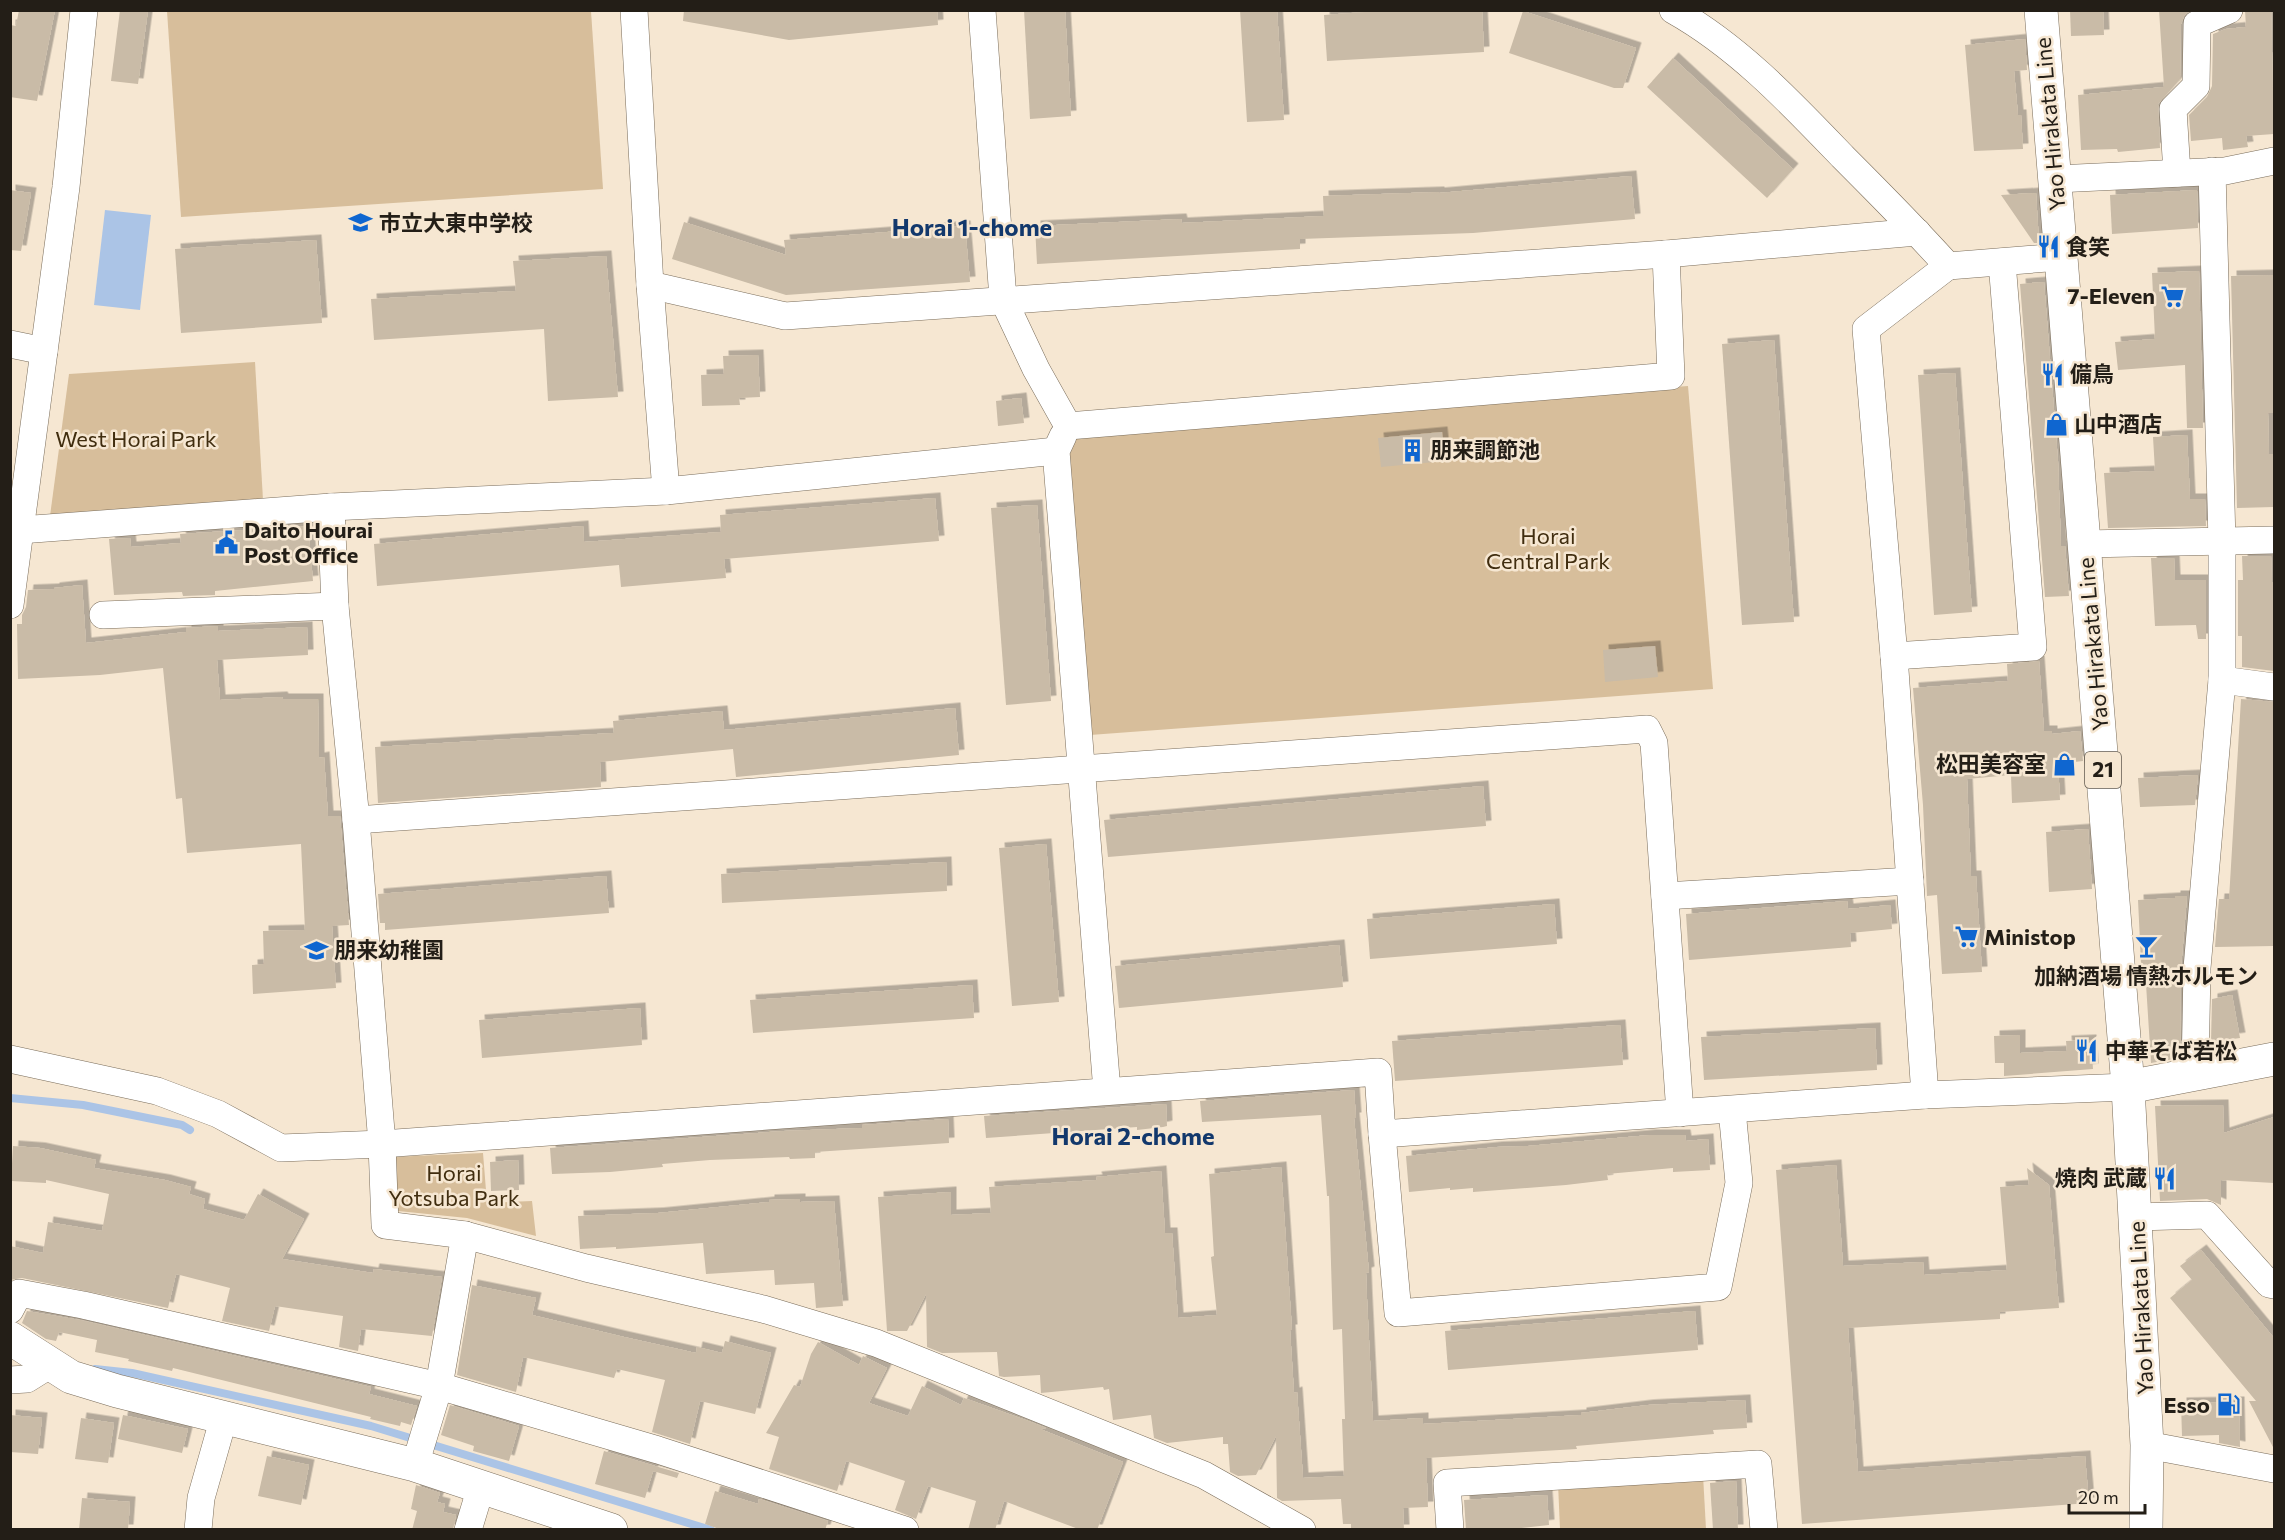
<svg xmlns="http://www.w3.org/2000/svg" width="2285" height="1540" font-family="Commissioner,'Noto Sans JP',sans-serif">
<style>
.green{fill:#d7be9b}
.water{fill:#abc4e6}
.lines{fill:none;stroke-linecap:round;stroke-linejoin:round}
.stream{stroke:#abc4e6;stroke-width:8}
.building{fill:#c9bba7;filter:url(#shadow)}
.minor-casing{stroke:#7a6d5b;stroke-width:28}
.tertiary-casing{stroke:#7a6d5b;stroke-width:34}
.primary-casing{stroke:#7a6d5b;stroke-width:34}
.minor{stroke:#fff;stroke-width:27}
.tertiary{stroke:#fff;stroke-width:33}
.primary{stroke:#fff;stroke-width:33}
.labels{text-anchor:middle;stroke-width:5;stroke-linejoin:round;paint-order:stroke}
.shield{fill:#f6e7d2;stroke:#625a4f;stroke-width:1.5}
.shield-label{font-size:21px;font-weight:bold;fill:#231e17}
.street-label{font-size:22px;fill:#231e17;stroke:#f6e7d2}
.poi-label{font-size:22px;font-weight:bold;fill:#231e17;stroke:#f6e7d2;text-anchor:start}
.park-label{font-size:22px;fill:#402d0f;stroke:#f6e7d2}
.neighbourhood-label{font-size:24px;font-weight:bold;fill:#12386c;stroke:#f6e7d2}
</style>
<defs>
<filter id="shadow"><feDropShadow dx="5.5" dy="-5.5" stdDeviation="0" flood-color="#0004"/></filter>
</defs>
<rect width="100%" height="100%" fill="#f6e7d2"/>
<g class="green">
<polygon points="167,11 591,11 603,189 181,217"/>
<polygon points="255,362 263,500 50,516 69,374"/>
<polygon points="1688,386 1713,689 1090,735 1069,447 1076,432"/>
<polygon points="483,1153 487,1203 532,1201 536,1236 467,1218 398,1211 391,1157"/>
<polygon points="1703,1475 1706,1529 1560,1529 1558,1483"/>
</g>
<polygon class="water" points="105,210 151,215 140,310 94,305"/>
<g class="lines">
<g class="stream">
<polyline points="10,1098 83,1105 182,1125 190,1130"/>
<polyline points="95,1369 132,1373 371,1426 711,1530"/>
</g>
</g>
<g class="building">
<polygon points="19,10 55,10 37,101 10,97 10,25 16,26"/>
<polygon points="120,10 148,10 138,84 111,81"/>
<polygon points="684,10 937,10 938,25 789,40 683,21"/>
<polygon points="1024,10 1065,10 1071,116 1030,119"/>
<polygon points="1240,10 1277,10 1284,120 1247,122"/>
<polygon points="1393,10 1482,10 1484,52 1327,61 1324,15"/>
<polygon points="2070,10 2103,10 2104,35 2071,36"/>
<polygon points="2159,10 2189,10 2184,16 2181,24 2180,79 2158,104 2160,148 2118,152 2117,149 2081,150 2078,95 2164,87"/>
<polygon points="2245,10 2271,10 2274,134 2246,136 2248,147 2223,150 2222,138 2191,141 2189,115 2207,97 2212,86 2213,34 2226,29 2246,27"/>
<polygon points="1523,11 1636,48 1623,88 1614,88 1509,53"/>
<polygon points="2025,39 2027,70 2014,71 2018,115 2021,115 2023,149 1974,151 1965,45"/>
<polygon points="1673,58 1793,169 1767,198 1647,87"/>
<polygon points="1631,176 1635,219 1473,233 1300,239 1300,249 1037,264 1035,226 1181,219 1182,223 1324,216 1323,196 1439,192 1439,193"/>
<polygon points="10,190 31,193 21,251 10,250"/>
<polygon points="2197,190 2198,228 2112,234 2110,195"/>
<polygon points="2036,193 2039,243 2034,243 2001,195"/>
<polygon points="684,222 786,255 784,240 965,226 970,282 786,295 672,259"/>
<polygon points="316,240 322,323 181,333 175,249"/>
<polygon points="606,256 618,397 548,401 544,329 374,340 371,299 516,291 513,261"/>
<polygon points="2199,271 2203,428 2187,428 2185,365 2118,370 2115,342 2155,339 2152,273"/>
<polygon points="2274,275 2274,413 2268,413 2269,454 2274,454 2274,507 2237,508 2231,276"/>
<polygon points="2044,282 2058,461 2061,546 2065,546 2069,596 2045,597 2020,284"/>
<polygon points="1774,340 1794,622 1742,625 1722,344"/>
<polygon points="758,355 760,397 739,398 740,405 702,406 701,375 724,374 723,356"/>
<polygon points="1955,373 1972,612 1934,615 1918,375"/>
<polygon points="1021,398 1024,423 998,426 996,401"/>
<polygon points="1442,432 1445,461 1381,467 1378,438"/>
<polygon points="2187,435 2190,499 2205,499 2206,526 2108,528 2104,473 2155,471 2153,437"/>
<polygon points="935,498 939,541 724,559 726,578 621,587 619,565 377,586 374,544 583,526 584,542 721,532 720,515"/>
<polygon points="1037,505 1051,701 1006,705 991,508"/>
<polygon points="308,526 313,581 215,591 215,595 183,596 182,592 114,595 109,539 130,538 131,547 181,543 180,534"/>
<polygon points="2242,556 2271,556 2272,582 2274,582 2274,671 2242,667 2242,636 2238,636 2238,580 2243,580"/>
<polygon points="2151,558 2174,558 2175,580 2206,580 2206,639 2198,639 2196,625 2155,626"/>
<polygon points="82,585 86,643 186,632 186,628 218,626 218,631 307,627 308,655 217,660 220,700 282,697 283,699 318,699 319,758 324,757 328,816 340,816 349,925 332,926 336,988 253,994 252,965 264,964 263,931 305,930 301,844 187,853 182,798 176,799 163,668 100,675 18,679 17,624 22,624 22,615 26,607 28,590 54,589 54,588"/>
<polygon points="1655,646 1658,677 1605,682 1603,650"/>
<polygon points="2039,661 2044,731 2052,731 2052,734 2080,731 2083,761 2058,764 2060,800 2012,803 2011,775 1967,779 1971,876 1976,876 1982,972 1942,974 1937,895 1927,896 1923,805 1913,688 2008,681 2007,664"/>
<polygon points="2241,699 2274,702 2274,946 2215,947 2219,899 2229,899"/>
<polygon points="955,708 959,755 736,777 733,749 600,762 601,787 378,803 375,747 614,733 613,721 722,711 724,730"/>
<polygon points="2198,775 2195,805 2140,807 2138,778"/>
<polygon points="1483,786 1486,826 1108,857 1104,820"/>
<polygon points="2088,829 2092,889 2049,892 2046,832"/>
<polygon points="1046,844 1059,1002 1012,1006 999,848"/>
<polygon points="946,862 947,891 722,903 721,874"/>
<polygon points="606,876 609,913 385,930 385,923 380,923 378,894"/>
<polygon points="2175,896 2187,896 2181,968 2180,1058 2151,1063 2146,984 2142,984 2138,900 2175,898"/>
<polygon points="1847,901 1848,909 1890,905 1892,929 1850,933 1851,947 1689,960 1686,914"/>
<polygon points="1554,904 1557,944 1370,959 1367,919"/>
<polygon points="1339,945 1343,987 1119,1008 1115,966"/>
<polygon points="972,985 974,1018 753,1033 750,1000"/>
<polygon points="2232,995 2240,1038 2211,1042 2212,999"/>
<polygon points="640,1008 642,1045 482,1058 479,1020"/>
<polygon points="1620,1025 1623,1065 1395,1081 1392,1041"/>
<polygon points="1875,1028 1877,1070 1704,1080 1701,1037"/>
<polygon points="2020,1035 2020,1053 2067,1051 2066,1041 2091,1040 2093,1069 2004,1076 2004,1063 1995,1063 1994,1036"/>
<polygon points="1354,1090 1356,1118 1354,1118 1369,1272 1366,1273 1367,1299 1373,1421 1423,1418 1423,1424 1581,1415 1581,1413 1648,1405 1745,1400 1747,1428 1713,1430 1714,1434 1576,1446 1577,1449 1426,1458 1428,1507 1403,1508 1404,1530 1351,1530 1351,1524 1343,1524 1341,1499 1282,1501 1277,1498 1276,1436 1256,1475 1238,1476 1230,1472 1228,1444 1223,1444 1223,1437 1167,1443 1154,1438 1151,1415 1113,1420 1109,1389 1104,1390 1103,1387 1041,1393 1040,1375 1004,1377 999,1376 997,1352 942,1353 927,1347 926,1294 907,1331 887,1331 878,1197 951,1192 951,1215 991,1213 989,1187 1097,1180 1096,1177 1161,1171 1165,1233 1172,1233 1178,1318 1217,1315 1211,1257 1214,1256 1209,1174 1281,1167 1292,1330 1290,1330 1294,1393 1297,1392 1303,1478 1344,1476 1342,1419 1345,1419 1342,1329 1333,1330 1329,1196 1327,1196 1321,1115 1202,1122 1200,1101"/>
<polygon points="1166,1104 1167,1126 1163,1127 1137,1130 1137,1127 986,1138 984,1116"/>
<polygon points="2223,1105 2224,1133 2274,1117 2274,1183 2221,1180 2221,1205 2207,1199 2160,1201 2155,1106"/>
<polygon points="948,1119 949,1143 815,1152 815,1158 790,1159 789,1157 710,1160 662,1164 663,1167 610,1172 552,1174 550,1148 784,1131 862,1128 862,1125"/>
<polygon points="1650,1135 1685,1135 1686,1141 1708,1139 1710,1170 1673,1172 1673,1168 1607,1174 1608,1180 1566,1185 1473,1192 1473,1188 1450,1190 1450,1188 1409,1192 1406,1156 1497,1147 1528,1146"/>
<polygon points="13,1146 40,1148 96,1160 94,1168 165,1180 191,1187 189,1194 205,1199 203,1209 244,1220 258,1194 304,1219 282,1259 373,1273 374,1269 442,1277 432,1336 361,1329 358,1351 339,1347 343,1316 275,1306 269,1331 222,1321 230,1288 176,1274 168,1308 22,1278 10,1280 10,1246 43,1253 48,1222 102,1231 109,1194 46,1180 46,1183 11,1181"/>
<polygon points="518,1160 519,1190 491,1191 490,1162"/>
<polygon points="1836,1165 1843,1266 1923,1262 1924,1275 2007,1270 2000,1187 2029,1185 2027,1168 2049,1185 2059,1308 2000,1312 2000,1319 1848,1328 1858,1472 2085,1456 2089,1503 1802,1524 1776,1170"/>
<polygon points="800,1199 800,1202 834,1201 843,1306 816,1308 814,1283 775,1285 774,1270 706,1274 703,1243 616,1249 616,1247 580,1249 578,1216 658,1213 769,1202 769,1200"/>
<polygon points="2201,1250 2274,1338 2274,1449 2249,1401 2256,1401 2170,1298 2192,1280 2180,1266"/>
<polygon points="472,1285 536,1298 532,1315 624,1337 696,1353 697,1347 722,1353 725,1341 771,1353 755,1414 700,1401 690,1444 652,1432 665,1380 617,1369 614,1378 523,1357 516,1392 457,1375"/>
<polygon points="27,1311 80,1320 371,1387 369,1394 417,1406 411,1425 401,1422 400,1426 370,1419 371,1417 173,1368 172,1371 128,1361 129,1359 95,1352 97,1340 59,1332 56,1341 46,1339 22,1323"/>
<polygon points="1695,1311 1698,1350 1448,1370 1445,1331"/>
<polygon points="818,1342 859,1365 863,1356 887,1368 869,1403 908,1416 922,1386 961,1405 964,1398 1031,1422 1046,1428 1040,1429 1123,1462 1097,1530 1081,1530 1004,1501 995,1530 968,1530 976,1501 928,1486 916,1519 895,1510 905,1481 846,1461 837,1491 769,1469 779,1437 766,1433 794,1385 800,1387 811,1354"/>
<polygon points="2239,1402 2240,1447 2219,1443 2219,1435 2182,1436 2181,1403"/>
<polygon points="450,1405 519,1426 509,1461 473,1451 474,1446 441,1435"/>
<polygon points="10,1415 42,1418 38,1454 10,1452"/>
<polygon points="123,1415 188,1429 182,1453 118,1439"/>
<polygon points="81,1418 114,1423 108,1463 75,1459"/>
<polygon points="604,1451 679,1473 677,1478 653,1471 645,1498 595,1484"/>
<polygon points="267,1456 309,1465 301,1505 258,1496"/>
<polygon points="1736,1481 1738,1530 1713,1530 1710,1483"/>
<polygon points="416,1485 440,1493 437,1502 445,1504 443,1512 456,1515 453,1530 412,1530 417,1511 411,1509"/>
<polygon points="715,1491 758,1504 759,1499 828,1521 825,1530 722,1530 705,1524"/>
<polygon points="1547,1495 1549,1525 1503,1530 1466,1530 1464,1500"/>
<polygon points="82,1498 130,1502 128,1530 79,1530"/>
</g>
<g class="lines">
<defs>
<g id="minor">
<polyline points="634,10 650,285 666,491"/>
<polyline points="982,10 1003,299 1036,369 1068,426"/>
<path d="M1673 10C1739 47 1791 103 1843 157 1879 193 1914 228 1948 266L2060 257"/>
<polyline points="2177,173 2173,109 2196,86 2197,24 2229,10"/>
<polyline points="2056,179 2225,171 2274,161"/>
<polyline points="650,285 785,316 1666,254 1917,232"/>
<polyline points="10,344 44,351"/>
<polyline points="1068,426 1671,376 1666,254"/>
<polyline points="1063,436 1056,451 1107,1091"/>
<polyline points="331,507 335,606 356,820 382,1144 385,1225 465,1235 439,1386 415,1465"/>
<polyline points="20,530 331,507 666,491 1056,451"/>
<polyline points="2085,544 2274,540"/>
<polyline points="10,605 66,187 84,10"/>
<polyline points="103,615 335,606"/>
<polyline points="1894,656 2033,647 2002,262"/>
<polyline points="2222,680 2274,687"/>
<polyline points="356,820 1647,729 1654,743 1680,1113"/>
<polyline points="1665,896 1910,881"/>
<polyline points="10,1059 157,1091 218,1114 281,1148 382,1144 1378,1072 1382,1134 1925,1095 2128,1087"/>
<polyline points="2195,1073 2197,968 2222,680 2222,542 2212,171"/>
<polyline points="1925,1095 1894,656 1866,329 1948,266"/>
<polyline points="1382,1134 1398,1313 1718,1287 1739,1183 1732,1110"/>
<polyline points="2136,1217 2207,1215 2269,1284 2274,1285"/>
<polyline points="465,1235 586,1268 763,1309 876,1343 1204,1475 1302,1530"/>
<polyline points="10,1310 19,1293 83,1305 439,1386 658,1450 905,1530"/>
<polyline points="10,1380 27,1379 51,1364"/>
<polyline points="2147,1445 2274,1469"/>
<polyline points="198,1530 201,1498 224,1417"/>
<polyline points="468,1530 481,1487"/>
<polyline points="1450,1530 1447,1483 1758,1464 1764,1530"/>
</g>
<g id="tertiary">
<polyline points="2128,1087 2274,1059"/>
<polyline points="10,1338 71,1377 117,1391 415,1465 611,1530"/>
</g>
<polyline id="primary" points="2041,10 2128,1087 2147,1445 2146,1530"/>
</defs>
<use href="#minor" class="minor-casing"/>
<use href="#tertiary" class="tertiary-casing"/>
<use href="#primary" class="primary-casing"/>
<use href="#minor" class="minor"/>
<use href="#tertiary" class="tertiary"/>
<use href="#primary" class="primary"/>
</g>
<defs>
<symbol id="school-bare" viewBox="-9 -9 18 18"><path d="M0-5L7-2L0 1L-7-2ZM-4 1L0 2.5L4 1V4Q0 6-4 4Z" fill="#0f66d0" stroke="#f6e7d2" stroke-width="2.5" paint-order="stroke"/></symbol>
<symbol id="restaurant-bare" viewBox="-9 -9 18 18"><path d="M-5-6h1v4h1v-4h1v4h1v-4h1v5L-1.5 .5V6h-2V.5L-5-1ZM5-6V6H3V1.5H1.5Q1.5-4 5-6Z" fill="#0f66d0" stroke="#f6e7d2" stroke-width="2.5" paint-order="stroke"/></symbol>
<symbol id="supermarket-bare" viewBox="-9 -9 18 18"><path d="M-6-5.5h2.5l.6 2H6L4.5 2H-2.5L-4.4-4H-6ZM-1.5 3.2a1.3 1.3 0 1 0 .1 0ZM3 3.2a1.3 1.3 0 1 0 .1 0Z" fill="#0f66d0" stroke="#f6e7d2" stroke-width="2.5" paint-order="stroke"/></symbol>
<symbol id="shop-bare" viewBox="-9 -9 18 18"><path d="M-5-2.5h2.3a2.7 3.5 0 0 1 5.4 0H5L5.5 6h-11ZM-1.5-2.5h3a1.5 2.3 0 0 0-3 0Z" fill="#0f66d0" stroke="#f6e7d2" stroke-width="2.5" paint-order="stroke"/></symbol>
<symbol id="building-bare" viewBox="-9 -9 18 18"><path d="M-4-6H4V6H1V3H-1V6H-4ZM-2.5-4.3h1.7v1.8h-1.7ZM.8-4.3h1.7v1.8H.8ZM-2.5-1h1.7V.8h-1.7ZM.8-1h1.7V.8H.8Z" fill="#0f66d0" stroke="#f6e7d2" stroke-width="2.5" paint-order="stroke"/></symbol>
<symbol id="civic-bare" viewBox="-9 -9 18 18"><path d="M-.6-6.5H3V-4.5H.6V-3L4-1V1h2V6H-6V1h2V-1L-.6-3ZM-1.2 2.5V6h2.4V2.5Z" fill="#0f66d0" stroke="#f6e7d2" stroke-width="2.5" paint-order="stroke"/></symbol>
<symbol id="bar-bare" viewBox="-9 -9 18 18"><path d="M-6-5H6L.8 .8V4.5H3.5V6h-7V4.5H-.8V.8Z" fill="#0f66d0" stroke="#f6e7d2" stroke-width="2.5" paint-order="stroke"/></symbol>
<symbol id="fuel-bare" viewBox="-9 -9 18 18"><path d="M-5.5-6h7V0h2V4h1.3V-2.5L3-4.5l.8-.8L6-3V5H2.5V1h-1V6h-7ZM-4.2-4.7v3.2H.2V-4.7Z" fill="#0f66d0" stroke="#f6e7d2" stroke-width="2.5" paint-order="stroke"/></symbol>
</defs>
<g fill-rule="evenodd">
<use href="#school-bare" x="344" y="206" width="33" height="33"/>
<use href="#restaurant-bare" x="2032" y="230" width="33" height="33"/>
<use href="#supermarket-bare" x="2156" y="280" width="33" height="33"/>
<use href="#restaurant-bare" x="2036" y="358" width="33" height="33"/>
<use href="#shop-bare" x="2040" y="408" width="33" height="33"/>
<use href="#building-bare" x="1396" y="434" width="33" height="33"/>
<use href="#civic-bare" x="210" y="526" width="33" height="33"/>
<use href="#shop-bare" x="2048" y="748" width="33" height="33"/>
<use href="#supermarket-bare" x="1950" y="920" width="33" height="33"/>
<use href="#bar-bare" x="2130" y="930" width="33" height="33"/>
<use href="#school-bare" x="300" y="934" width="33" height="33"/>
<use href="#restaurant-bare" x="2070" y="1034" width="33" height="33"/>
<use href="#restaurant-bare" x="2148" y="1162" width="33" height="33"/>
<use href="#fuel-bare" x="2212" y="1388" width="33" height="33"/>
</g>
<g class="labels">
<rect class="shield" x="2085" y="752" width="36" height="36" rx="4.5"/>
<g class="shield-label">
<text x="2103" y="777">21</text>
</g>
<g class="street-label">
<text transform="translate(2050 124) rotate(-95)" y="8">Yao Hirakata Line</text>
<text transform="translate(2093 644) rotate(-95)" y="8">Yao Hirakata Line</text>
<text transform="translate(2141 1308) rotate(-93)" y="8">Yao Hirakata Line</text>
</g>
<g class="poi-label">
<text x="379" y="231">市立大東中学校</text>
<text x="2066" y="255">食笑</text>
<text x="2155" y="304" text-anchor="end">7-Eleven</text>
<text x="2070" y="382">備鳥</text>
<text x="2074" y="432">山中酒店</text>
<text x="1430" y="458">朋来調節池</text>
<text x="244" y="538">Daito Hourai<tspan x="244" dy="25">Post Office</tspan></text>
<text x="2046" y="772" text-anchor="end">松田美容室</text>
<text x="1984" y="945">Ministop</text>
<text x="334" y="958">朋来幼稚園</text>
<text x="2146" y="984" text-anchor="middle">加納酒場 情熱ホルモン</text>
<text x="2105" y="1059">中華そば若松</text>
<text x="2147" y="1186" text-anchor="end">焼肉 武蔵</text>
<text x="2210" y="1413" text-anchor="end">Esso</text>
</g>
<g class="park-label">
<text x="136" y="447">West Horai Park</text>
<text x="1548" y="544">Horai<tspan x="1548" dy="25">Central Park</tspan></text>
<text x="454" y="1181">Horai<tspan x="454" dy="25">Yotsuba Park</tspan></text>
</g>
<g class="neighbourhood-label">
<text x="972" y="236">Horai 1-chome</text>
<text x="1133" y="1145">Horai 2-chome</text>
</g>
</g>
<rect width="2285" height="1540" fill="none" stroke="#231e17" stroke-width="24"/>
<path d="M2069 1504v9h76v-9" fill="none" stroke="#231e17" stroke-width="3"/>
<text x="2078" y="1504" font-size="18" fill="#231e17" stroke="#f6e7d2" stroke-width="4.5" paint-order="stroke">20 m</text>
</svg>
